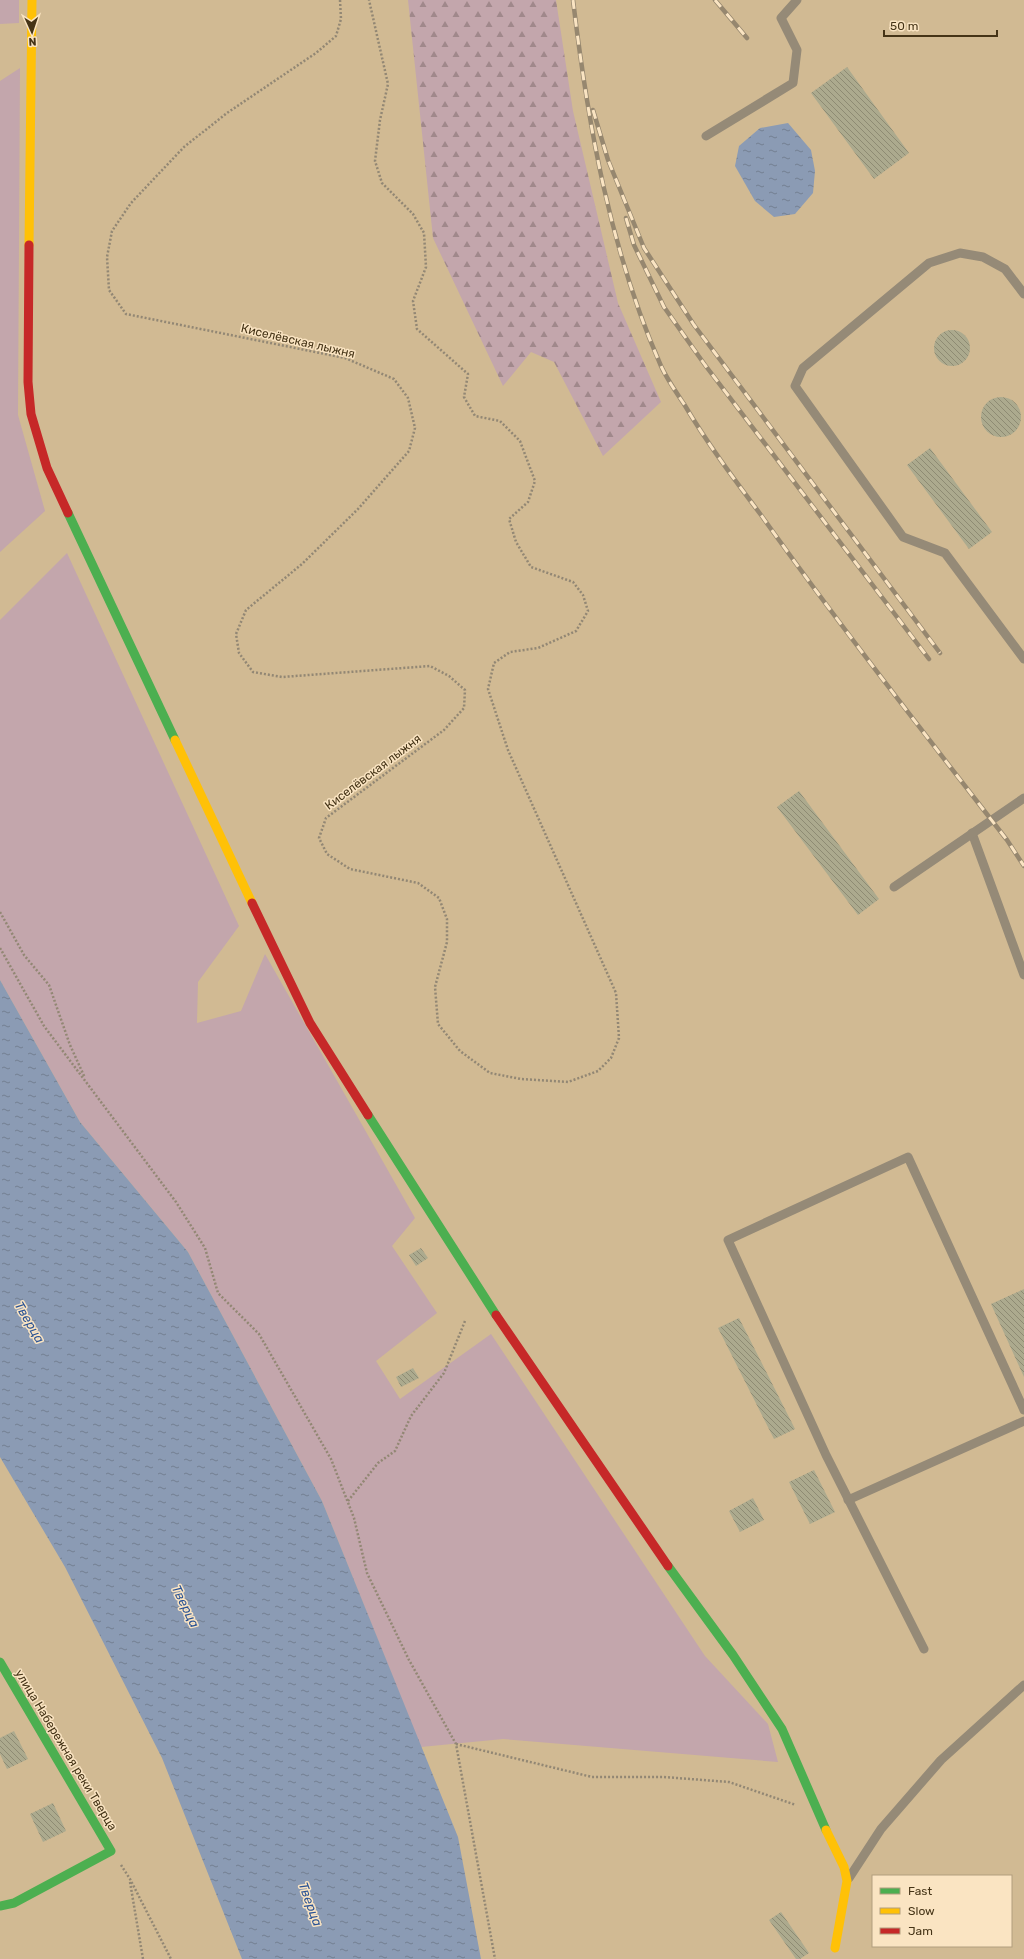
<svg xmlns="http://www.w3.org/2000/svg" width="1024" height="1959" font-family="Rubik,sans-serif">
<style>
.green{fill:#c3a6ac}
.forest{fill:url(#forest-firs)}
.water{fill:url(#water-ripples)}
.building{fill:url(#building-back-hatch)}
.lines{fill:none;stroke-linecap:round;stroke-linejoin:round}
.path{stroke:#928774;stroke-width:2.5;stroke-dasharray:2 2;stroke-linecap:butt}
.lane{stroke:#958a77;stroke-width:9}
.fast{stroke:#4caf50;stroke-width:9}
.slow{stroke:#ffc107;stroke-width:9}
.jam{stroke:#c62828;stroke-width:9}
.rail-casing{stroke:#96876f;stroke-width:4.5}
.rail{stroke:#fae4c2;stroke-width:3;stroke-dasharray:9;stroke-linecap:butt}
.labels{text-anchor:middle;stroke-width:3;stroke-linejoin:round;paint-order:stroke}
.street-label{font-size:12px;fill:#453417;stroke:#fae4c2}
.water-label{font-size:13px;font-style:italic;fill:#2a5395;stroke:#fae4c2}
</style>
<defs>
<pattern id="forest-firs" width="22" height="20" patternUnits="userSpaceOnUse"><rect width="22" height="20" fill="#c3a6ac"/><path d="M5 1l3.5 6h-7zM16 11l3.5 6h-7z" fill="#a0888b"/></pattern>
<pattern id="water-ripples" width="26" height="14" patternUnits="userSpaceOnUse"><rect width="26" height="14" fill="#8b9bb4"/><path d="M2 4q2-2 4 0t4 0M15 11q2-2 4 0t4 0" fill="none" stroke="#737f91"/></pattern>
<pattern id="building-back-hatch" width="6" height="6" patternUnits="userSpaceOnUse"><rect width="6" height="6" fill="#acaa8e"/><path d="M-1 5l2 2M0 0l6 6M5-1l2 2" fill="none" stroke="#8e8b73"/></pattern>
</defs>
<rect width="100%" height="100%" fill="#d1ba93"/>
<g class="green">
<polygon points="0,0 19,0 19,23 0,24"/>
<polygon points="20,68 18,415 45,511 0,552 0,81"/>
<polygon points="67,553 239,926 198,982 197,1023 241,1011 265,954 415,1218 392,1246 437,1313 376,1361 400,1399 491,1334 705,1656 768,1724 778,1762 503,1739 421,1747 322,1501 188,1252 80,1122 0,980 0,620"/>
</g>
<polygon class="forest" points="408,0 556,0 573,111 618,303 661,402 603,456 554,362 531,352 503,386 433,238"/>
<g class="water">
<polygon points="788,123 811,150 815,171 813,193 795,214 774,217 755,201 735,166 739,146 760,128"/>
<polygon points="0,980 80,1122 188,1252 322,1501 458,1837 481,1959 242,1959 162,1758 65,1567 0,1457"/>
</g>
<g class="building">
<polygon points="847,67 909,153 874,179 811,93"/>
<circle cx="952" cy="348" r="18"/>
<circle cx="1001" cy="417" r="20"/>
<polygon points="930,448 992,532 969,549 907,465"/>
<polygon points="799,791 879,899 858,915 777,807"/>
<polygon points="421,1248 428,1258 416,1266 409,1255"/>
<polygon points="1024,1289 1024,1377 991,1304"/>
<polygon points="739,1318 795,1429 774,1439 718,1328"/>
<polygon points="413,1368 419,1378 401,1387 396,1377"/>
<polygon points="814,1470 835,1512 810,1524 789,1482"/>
<polygon points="753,1498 764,1520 740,1532 729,1511"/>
<polygon points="14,1731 28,1759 7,1769 0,1754 0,1738"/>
<polygon points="53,1803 66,1831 43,1842 30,1814"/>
<polygon points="781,1912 809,1953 800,1959 796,1959 769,1920"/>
</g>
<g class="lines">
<g class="path">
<polyline points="340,0 341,19 336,36 316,53 227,113 184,147 131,203 112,231 107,257 109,290 126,314 345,358 394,379 408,398 415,428 409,451 358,509 302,564 246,610 236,634 239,653 253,672 282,677 430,666 449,676 465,690 464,708 444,730 326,818 319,838 327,854 350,869 418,883 439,898 447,919 447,942 435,987 438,1024 460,1051 490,1073 521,1079 568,1082 598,1071 611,1058 619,1038 616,993 508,750 488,689 494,663 510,652 538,648 576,631 588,611 583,595 573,582 531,567 516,542 509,519 528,502 535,481 520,441 500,421 475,416 464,397 468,374 417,329 413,301 426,267 424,233 413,214 382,183 375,161 380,120 388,84 369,0"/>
<polyline points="0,912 24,955 49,985 70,1045 85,1078"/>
<polyline points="0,948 44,1026 176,1202 205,1248 218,1293 259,1334 331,1459 354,1518 367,1573 409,1660 456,1744 495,1959"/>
<polyline points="348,1501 378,1463 395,1451 411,1416 444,1373 465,1321"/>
<polyline points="456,1744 592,1777 664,1777 729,1782 796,1805"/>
<polyline points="121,1865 130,1879 171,1959"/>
<polyline points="130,1882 143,1959"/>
</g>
<g class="lane">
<polyline points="706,136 793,83 797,50 781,18 797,0"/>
<polyline points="1024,294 1005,269 983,257 960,253 929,263 803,368 795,386 903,537 945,553 1024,659"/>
<polyline points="972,833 1024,975"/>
<polyline points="894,887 1024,798"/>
<polyline points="848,1500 1024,1421"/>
<polyline points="924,1649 826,1455 728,1240 908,1157 1024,1410"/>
<polyline points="849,1878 881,1829 941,1760 1024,1685"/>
</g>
<g class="fast">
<polyline points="68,513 175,740"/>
<polyline points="368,1115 496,1315"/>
<polyline points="668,1566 733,1655 782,1729 826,1830"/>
<polyline points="0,1662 111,1851 14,1903 0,1906"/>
</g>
<g class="slow">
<polyline points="29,245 32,0"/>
<polyline points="175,740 252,903"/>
<polyline points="826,1830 844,1867 847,1881 835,1948"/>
</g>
<g class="jam">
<polyline points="29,245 28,382 31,414 47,468 68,513"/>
<polyline points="252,903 310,1023 368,1115"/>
<polyline points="496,1315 668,1566"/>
</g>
<defs>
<g id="rail">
<path d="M573 0C588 125 610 250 661 366 667 379 676 392 684 404 707 443 734 479 761 515 840 626 924 733 1007 840L1024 866"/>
<polyline points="715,0 747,38"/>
<polyline points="593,110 608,160 644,248 694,325 940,653"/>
<polyline points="626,218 634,245 664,307 705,365 929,659"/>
</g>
</defs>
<use href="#rail" class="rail-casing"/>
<use href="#rail" class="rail"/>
</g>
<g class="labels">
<g class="street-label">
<text transform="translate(298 341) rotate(13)" y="4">Киселёвская лыжня</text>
<text transform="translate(373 772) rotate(-37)" y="4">Киселёвская лыжня</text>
<text transform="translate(66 1750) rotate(59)" y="4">улица Набережная реки Тверца</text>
</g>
<g class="water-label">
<text transform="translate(30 1322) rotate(60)" y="5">Тверца</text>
<text transform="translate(186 1606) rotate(64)" y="5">Тверца</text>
<text transform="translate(311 1904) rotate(70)" y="5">Тверца</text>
</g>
</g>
<rect x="872" y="1875" width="140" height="72" fill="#fae4c2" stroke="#b29e7e"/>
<rect x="880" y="1888" width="20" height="6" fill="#4caf50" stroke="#b29e7e"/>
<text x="908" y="1895" font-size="12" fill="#453417">Fast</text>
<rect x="880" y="1908" width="20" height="6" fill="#ffc107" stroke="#b29e7e"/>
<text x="908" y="1915" font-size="12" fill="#453417">Slow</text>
<rect x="880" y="1928" width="20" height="6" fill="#c62828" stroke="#b29e7e"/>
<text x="908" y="1935" font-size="12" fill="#453417">Jam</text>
<g transform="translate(32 32) rotate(177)" stroke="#fae4c2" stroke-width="3" paint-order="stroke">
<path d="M0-3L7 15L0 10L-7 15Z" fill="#453417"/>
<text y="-6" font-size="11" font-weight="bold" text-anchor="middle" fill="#453417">N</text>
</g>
<path d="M884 30v6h113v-6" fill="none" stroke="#453417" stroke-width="2"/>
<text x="890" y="30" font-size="12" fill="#453417" stroke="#fae4c2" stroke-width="3" paint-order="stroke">50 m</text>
</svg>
